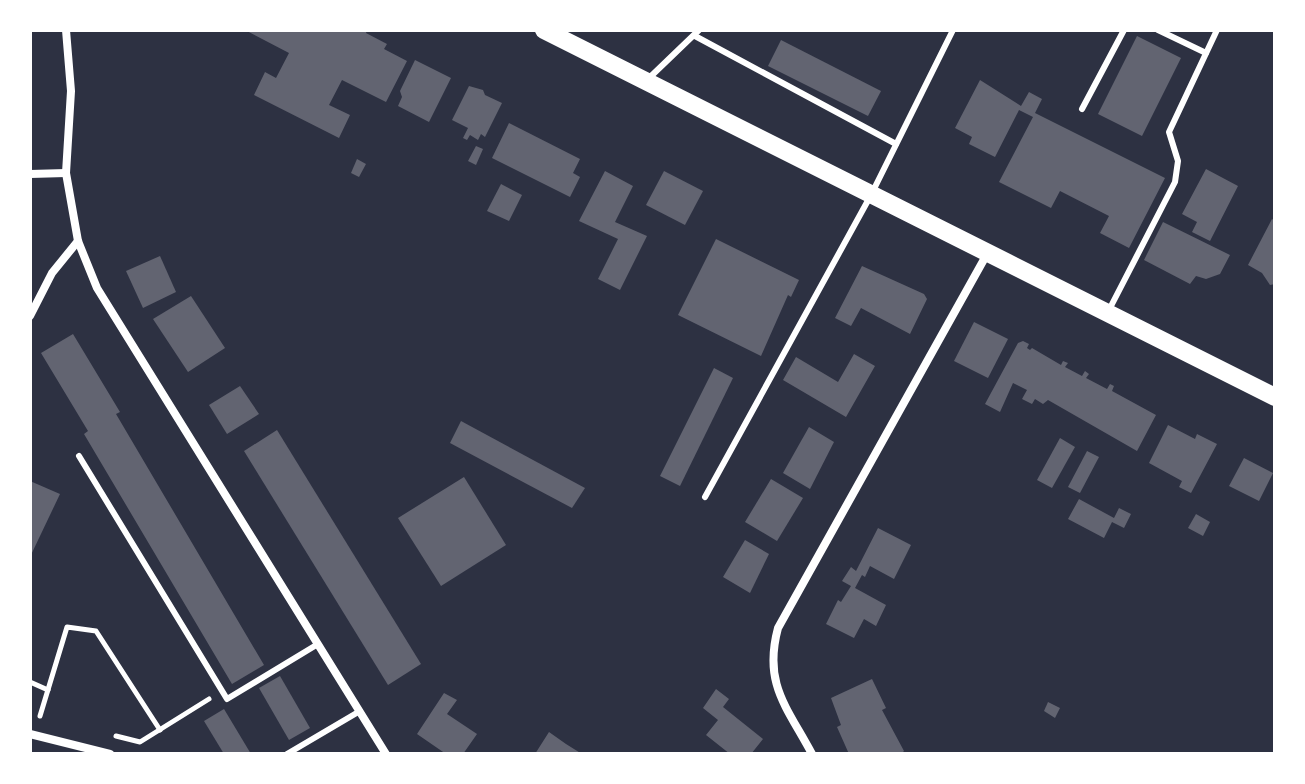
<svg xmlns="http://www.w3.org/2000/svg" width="1305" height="784" font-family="'Open Sans',sans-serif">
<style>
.building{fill:#626471}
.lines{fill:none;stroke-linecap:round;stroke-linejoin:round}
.path{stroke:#fff;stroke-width:5}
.service{stroke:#fff;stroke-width:6}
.minor{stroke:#fff;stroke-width:8}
.primary{stroke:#fff;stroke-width:18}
</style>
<rect width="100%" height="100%" fill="#2d3142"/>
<g class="building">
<polygon points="245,30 367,30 366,33 387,44 384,49 407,61 386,102 342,80 329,105 350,115 339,138 254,95 265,72 276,78 289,53"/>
<polygon points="1137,36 1181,58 1142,136 1098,114"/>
<polygon points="781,40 881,91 868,116 768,66"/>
<polygon points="415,60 451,78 429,122 398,106 402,97 400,91"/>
<polygon points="980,80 1021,106 1029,92 1042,99 1035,113 1165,178 1129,248 1100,233 1109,216 1060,191 1051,208 999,182 1033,117 1019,110 995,157 969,144 972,137 955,128"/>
<polygon points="469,86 483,90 485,95 502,103 485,137 481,134 478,140 470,135 467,140 463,138 468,128 452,120"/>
<polygon points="509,123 580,159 573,173 580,177 570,197 492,158"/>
<polygon points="476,146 483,149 476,165 468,161"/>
<polygon points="357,159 366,164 359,177 351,173"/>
<polygon points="1206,169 1238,186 1210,241 1192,232 1197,222 1182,214"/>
<polygon points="605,171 633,186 615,222 647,236 620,290 598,279 618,239 579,221"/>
<polygon points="664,171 703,191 685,225 646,205"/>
<polygon points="501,184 522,195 509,221 487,211"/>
<polygon points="1272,219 1275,221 1275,284 1270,285 1262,273 1248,265"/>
<polygon points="1163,222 1230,255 1220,274 1206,279 1196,276 1190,284 1144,260"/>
<polygon points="716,239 799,280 791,297 788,295 761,356 678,315"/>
<polygon points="160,256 176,292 143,308 126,271"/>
<polygon points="862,266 924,294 927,299 910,334 861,308 851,326 835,318"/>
<polygon points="191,296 225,348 188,372 153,319"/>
<polygon points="974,322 1008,339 988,378 954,361"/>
<polygon points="73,334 120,412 116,414 264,665 232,684 84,434 88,431 41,353"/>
<polygon points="1023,341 1029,344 1027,348 1030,350 1032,348 1061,365 1063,361 1068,363 1065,367 1082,376 1085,371 1089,374 1086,378 1107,389 1110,384 1114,386 1112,391 1156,415 1137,451 1048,400 1043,404 1035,399 1032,404 1022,399 1027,390 1013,383 1000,412 985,404 1018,343"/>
<polygon points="854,354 875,366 846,417 783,380 796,357 838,382"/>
<polygon points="714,368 733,378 680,486 660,476"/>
<polygon points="240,386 259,414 227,434 209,405"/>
<polygon points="461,421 585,488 572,508 450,443"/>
<polygon points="1168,425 1195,439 1197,434 1217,444 1191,493 1179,487 1182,481 1149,463"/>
<polygon points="809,427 834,442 810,489 783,473"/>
<polygon points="277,430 421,664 388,685 244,451"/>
<polygon points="1060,438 1075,447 1052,488 1037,480"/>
<polygon points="1087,451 1099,457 1080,493 1068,487"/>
<polygon points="1244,458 1273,473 1259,501 1229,486"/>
<polygon points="464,477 506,545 441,586 398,518"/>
<polygon points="771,479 803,498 777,541 745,522"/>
<polygon points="30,481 60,494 30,557"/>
<polygon points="1079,499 1114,518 1119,508 1131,514 1124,528 1112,522 1104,538 1068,519"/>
<polygon points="1196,514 1210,522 1203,536 1188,528"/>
<polygon points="878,528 911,545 894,579 870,566 865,577 862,575 855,588 886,605 876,626 864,619 854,638 826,624 838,600 841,602 851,586 842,581 851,567 856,571"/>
<polygon points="745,540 769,554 750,593 723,577"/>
<polygon points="280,676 310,728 289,740 259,688"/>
<polygon points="872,679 886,708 882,710 904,751 901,754 849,754 837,727 841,725 831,698"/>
<polygon points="716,689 729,699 723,707 763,739 751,754 730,754 706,735 718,720 703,708"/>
<polygon points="444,693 457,700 447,714 477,734 463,754 446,754 417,734"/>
<polygon points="1048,702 1060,708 1055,718 1044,711"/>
<polygon points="224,709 251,754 224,754 204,721"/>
<polygon points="549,732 566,744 582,754 535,754"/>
</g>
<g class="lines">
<g class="path">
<polyline points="30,682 48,690"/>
<polyline points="40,716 67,627 96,631 160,730"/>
<polyline points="116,736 140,742 209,699"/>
</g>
<g class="service">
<polyline points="1158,30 1206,53"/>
<polyline points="695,36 896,144"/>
<polyline points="647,80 699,30"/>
<polyline points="1082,109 1124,30"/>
<polyline points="1109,310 1175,182 1178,161 1169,132 1217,30"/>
<polyline points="79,456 227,699 318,644"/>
<polyline points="705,497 871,195 953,30"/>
<polyline points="287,754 360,711"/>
</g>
<g class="minor">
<polyline points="66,30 71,91 66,173 78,241 97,288 386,754"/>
<polyline points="30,174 66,173"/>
<polyline points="30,316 52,273 78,241"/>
<polyline points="30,734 110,754"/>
<path d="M812 754C787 707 763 684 778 628L987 254"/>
</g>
<polyline class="primary" points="544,30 1275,397"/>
</g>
<rect width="1305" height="784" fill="none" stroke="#ffffff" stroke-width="64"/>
</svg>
